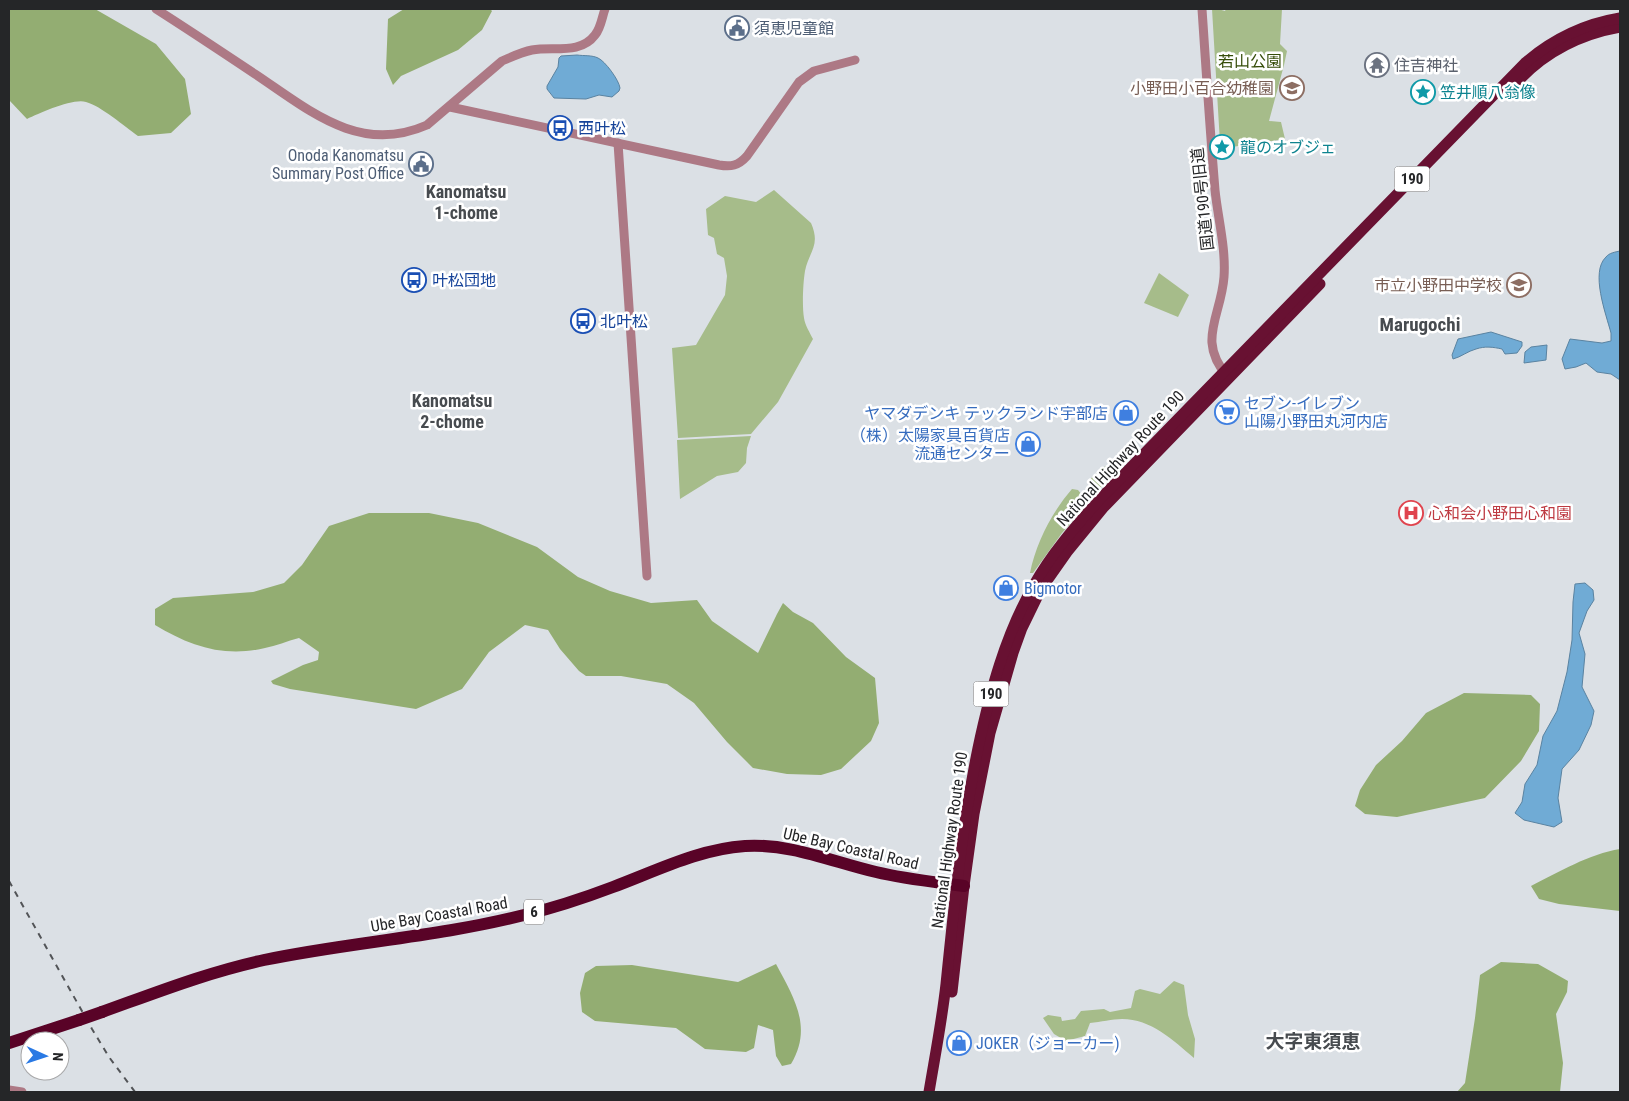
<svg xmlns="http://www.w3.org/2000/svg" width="1629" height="1101" font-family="'Roboto Condensed','Noto Sans JP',sans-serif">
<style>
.green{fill:#a6bc8a}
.forest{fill:#93ad72}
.water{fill:#70abd5;stroke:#5a83a1}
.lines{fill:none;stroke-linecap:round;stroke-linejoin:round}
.tertiary{stroke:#ad7985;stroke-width:9}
.trunk{stroke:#681132;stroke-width:11}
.motorway{stroke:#590327;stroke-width:12}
.rail{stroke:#525457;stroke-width:2;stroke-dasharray:6 6;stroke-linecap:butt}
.motorway-bridge{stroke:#590327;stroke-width:12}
.labels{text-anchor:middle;stroke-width:5;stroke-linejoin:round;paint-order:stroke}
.shield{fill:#fff;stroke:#666768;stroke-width:1}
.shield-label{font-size:15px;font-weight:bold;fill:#252628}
.service-label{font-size:16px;fill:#4e5e75;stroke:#fff;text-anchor:start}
.park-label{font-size:16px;fill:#364d0a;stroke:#fff}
.worship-label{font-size:16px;fill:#5b616d;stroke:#fff;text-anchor:start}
.education-label{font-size:16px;fill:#785e54;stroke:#fff;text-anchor:end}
.culture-label{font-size:16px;fill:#0d838f;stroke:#fff;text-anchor:start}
.transit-label{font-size:16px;fill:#164399;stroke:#fff;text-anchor:start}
.street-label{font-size:16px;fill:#252628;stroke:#fff}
.shop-label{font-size:16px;fill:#366cbe;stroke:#fff;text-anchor:start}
.health-label{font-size:16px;fill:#be3a42;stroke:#fff;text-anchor:start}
.neighbourhood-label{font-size:18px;font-weight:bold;fill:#474b4f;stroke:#fff}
.quarter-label{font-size:19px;font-weight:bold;fill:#474b4f;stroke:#fff}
</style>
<rect width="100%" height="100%" fill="#dbe0e5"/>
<g class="green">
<polygon points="1212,9 1218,9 1225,11 1226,9 1282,9 1280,44 1287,51 1284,65 1269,121 1281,122 1285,139 1225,148 1220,143"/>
<path d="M774 190 811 223C821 246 809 251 805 271 803 283 802 306 804 318 805 325 810 333 813 339L778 402 751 434 678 438 672 348 696 345 725 295 727 276 724 258 717 254 714 238 708 235 706 209 725 196 756 202Z"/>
<polygon points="1159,273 1189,295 1178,317 1144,303"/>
<polygon points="751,436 747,448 746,463 738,472 717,476 680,499 677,440"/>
<path d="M1138 450 1104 486C1098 489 1089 489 1088 481L1104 467Z"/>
<path d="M1072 489 1078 490 1086 500 1083 509 1062 533 1033 573H1030C1036 543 1052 512 1072 489Z"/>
<path d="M1174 981 1184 985 1188 1015 1195 1039 1194 1058C1173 1040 1151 1019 1122 1019 1112 1019 1101 1022 1090 1023L1085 1036 1066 1041 1054 1034 1043 1018 1048 1015 1061 1017 1062 1021 1075 1019 1081 1011 1104 1009 1110 1012 1131 1008 1135 991 1140 989 1160 994Z"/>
</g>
<g class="forest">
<path d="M9 9H95L156 44 185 79 191 114 171 133 138 136C124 126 101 106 86 102 73 98 40 113 27 119L9 100Z"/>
<polygon points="404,9 490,9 492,11 482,30 458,50 401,76 393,85 386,69 388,19"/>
<path d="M369 513H429L478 523 537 547 578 577 610 591 651 603 697 600 712 621 758 653 777 614 783 603 793 612 813 623 846 657 875 678 879 723 871 741 841 769 821 775 787 774 753 768 727 742 694 703 667 684 621 676H586L579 671 560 649 548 630 525 625 489 652 462 689 416 709 290 689 273 684 271 681 303 665 318 660 319 652 299 638C287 641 276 646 265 648 224 658 190 646 155 625V609L173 598 253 592 284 583 302 565 329 526Z"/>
<polygon points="1464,693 1531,695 1540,704 1539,731 1521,761 1485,798 1397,817 1365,814 1355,806 1360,790 1376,765 1402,741 1426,713"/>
<path d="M1620 849V911L1559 904 1539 899 1531 886C1559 872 1589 854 1620 849Z"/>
<polygon points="1501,962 1538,964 1568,981 1567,992 1556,1014 1563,1063 1560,1092 1457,1092 1465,1083 1475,1018 1480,975"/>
<path d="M776 964C794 998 813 1027 791 1064L782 1066 776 1056 773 1030 758 1025 754 1048 746 1052 705 1049 676 1028 595 1021 582 1012 580 993 585 973 596 966 632 965 738 982Z"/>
</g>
<g class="water">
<path d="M577 55C584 56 592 55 598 58 605 61 619 80 620 88L619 91 612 97 599 95 586 99 554 98 547 89V86L558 67 559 58 561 56Z"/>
<path d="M1620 251V380L1611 374 1597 372 1586 363 1576 367 1565 369 1562 359 1570 339 1602 343 1611 341V333C1606 314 1590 272 1606 257 1609 253 1615 252 1620 251Z"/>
<path d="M1491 332 1522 342V346L1517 353 1505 354 1502 349C1493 347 1485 346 1476 349 1468 351 1461 357 1453 359L1452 355 1458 339Z"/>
<polygon points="1547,345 1546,360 1524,363 1525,352 1531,347"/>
<polygon points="1585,583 1593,590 1594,600 1587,611 1579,633 1585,654 1582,687 1594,711 1591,725 1579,750 1562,769 1558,798 1562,822 1554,827 1524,820 1515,813 1522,802 1525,784 1537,765 1543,736 1557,711 1567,672 1572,640 1573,602 1575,584"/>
</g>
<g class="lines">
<g class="tertiary">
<path d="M156 9C189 30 222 52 255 74 309 110 359 155 427 125L502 61C511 57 522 52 532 50 553 46 580 55 595 35 601 28 602 17 605 9"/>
<path d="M1202 9C1206 69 1210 130 1215 190 1218 219 1226 248 1224 277 1221 317 1196 341 1228 377"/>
<path d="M450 107 719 165C731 167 738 166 747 156L799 82 814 71 855 60"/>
<polyline points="618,143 647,576"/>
<polyline points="9,1090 22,1092"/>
</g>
<g class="trunk">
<path d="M1518 81C1546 51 1581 34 1620 27"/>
<polyline points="952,992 964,886 974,814 990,733 1013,653 1022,628 1041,589 1067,552 1103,508 1320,284"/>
<path d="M929 1092C935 1056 942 1020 946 984 954 905 962 826 978 748 990 692 1005 635 1034 585 1051 554 1075 527 1098 501L1525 63C1553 39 1584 24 1620 18"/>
</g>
<g class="motorway">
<path d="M102 1012C155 993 208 972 264 960 350 942 438 937 524 915 554 908 584 898 613 887 656 871 699 849 745 846 790 843 833 862 876 872 905 879 935 882 964 886"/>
<polyline points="9,1043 79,1020"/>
</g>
<polyline class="rail" points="9,881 92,1029 109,1057 135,1092"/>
<polyline class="motorway-bridge" points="79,1020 102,1012"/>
</g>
<defs>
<symbol id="civic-ring" viewBox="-11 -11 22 22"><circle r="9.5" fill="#fff" stroke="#5c6f8a" stroke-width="1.5"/><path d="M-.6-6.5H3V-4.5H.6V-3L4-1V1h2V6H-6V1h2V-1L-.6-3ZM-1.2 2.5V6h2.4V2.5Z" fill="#5c6f8a"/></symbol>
<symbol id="temple-ring" viewBox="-11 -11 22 22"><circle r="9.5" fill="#fff" stroke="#6b7280" stroke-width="1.5"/><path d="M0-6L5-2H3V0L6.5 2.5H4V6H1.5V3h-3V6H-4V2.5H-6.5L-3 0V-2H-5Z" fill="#6b7280"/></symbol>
<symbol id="school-ring" viewBox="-11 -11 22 22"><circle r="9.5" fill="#fff" stroke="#8d6e63" stroke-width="1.5"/><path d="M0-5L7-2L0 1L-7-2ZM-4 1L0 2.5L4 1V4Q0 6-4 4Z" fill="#8d6e63"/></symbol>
<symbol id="sight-ring" viewBox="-11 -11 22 22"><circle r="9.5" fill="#fff" stroke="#0f9aa8" stroke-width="1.5"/><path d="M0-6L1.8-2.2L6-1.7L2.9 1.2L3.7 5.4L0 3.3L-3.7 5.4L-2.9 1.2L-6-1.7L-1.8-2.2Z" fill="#0f9aa8"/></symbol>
<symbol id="bus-ring" viewBox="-11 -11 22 22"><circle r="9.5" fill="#fff" stroke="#1a4fb4" stroke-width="1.5"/><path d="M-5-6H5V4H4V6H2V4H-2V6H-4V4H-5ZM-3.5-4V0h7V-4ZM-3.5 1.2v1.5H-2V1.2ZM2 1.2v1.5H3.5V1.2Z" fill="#1a4fb4"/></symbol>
<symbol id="supermarket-ring" viewBox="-11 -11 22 22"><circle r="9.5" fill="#fff" stroke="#3f7fe0" stroke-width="1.5"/><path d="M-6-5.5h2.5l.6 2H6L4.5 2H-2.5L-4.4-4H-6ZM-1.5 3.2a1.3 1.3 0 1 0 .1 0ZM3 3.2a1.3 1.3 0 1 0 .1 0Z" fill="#3f7fe0"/></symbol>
<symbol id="shop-ring" viewBox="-11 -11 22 22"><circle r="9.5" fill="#fff" stroke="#3f7fe0" stroke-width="1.5"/><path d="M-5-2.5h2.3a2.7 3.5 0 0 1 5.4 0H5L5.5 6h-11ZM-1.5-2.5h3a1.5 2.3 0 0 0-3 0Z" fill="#3f7fe0"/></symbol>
<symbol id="hospital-ring" viewBox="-11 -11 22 22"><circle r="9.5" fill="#fff" stroke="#e0444e" stroke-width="1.5"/><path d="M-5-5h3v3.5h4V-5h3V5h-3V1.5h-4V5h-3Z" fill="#e0444e"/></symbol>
</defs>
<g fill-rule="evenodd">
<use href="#civic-ring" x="723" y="14" width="28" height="28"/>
<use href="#temple-ring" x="1363" y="51" width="28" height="28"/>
<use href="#school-ring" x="1278" y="74" width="28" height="28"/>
<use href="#sight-ring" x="1409" y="78" width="28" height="28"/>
<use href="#bus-ring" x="546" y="114" width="28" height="28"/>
<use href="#sight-ring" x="1208" y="133" width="28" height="28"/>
<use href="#civic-ring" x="407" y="150" width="28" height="28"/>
<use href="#bus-ring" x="400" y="266" width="28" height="28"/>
<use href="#school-ring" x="1505" y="271" width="28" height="28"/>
<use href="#bus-ring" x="569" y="307" width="28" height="28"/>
<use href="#supermarket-ring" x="1213" y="398" width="28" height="28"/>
<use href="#shop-ring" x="1112" y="399" width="28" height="28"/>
<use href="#shop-ring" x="1014" y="430" width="28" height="28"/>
<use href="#hospital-ring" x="1397" y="499" width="28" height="28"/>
<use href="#shop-ring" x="992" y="574" width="28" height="28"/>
<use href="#shop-ring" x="945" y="1029" width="28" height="28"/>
</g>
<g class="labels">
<g class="shield">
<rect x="1394.5" y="166.5" width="35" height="25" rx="4"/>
<rect x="973.5" y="681.5" width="35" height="25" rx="4"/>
<rect x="524" y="899.5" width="20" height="25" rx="4"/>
</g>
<g class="shield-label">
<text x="1412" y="184">190</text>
<text x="991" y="699">190</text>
<text x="534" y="917">6</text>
</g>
<g class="service-label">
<text x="754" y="34">須恵児童館</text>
<text x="404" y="161" text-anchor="end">Onoda Kanomatsu<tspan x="404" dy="18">Summary Post Office</tspan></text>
</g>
<g class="park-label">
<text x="1250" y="67">若山公園</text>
</g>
<g class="worship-label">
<text x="1394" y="71">住吉神社</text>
</g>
<g class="education-label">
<text x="1274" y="94">小野田小百合幼稚園</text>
<text x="1502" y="291">市立小野田中学校</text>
</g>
<g class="culture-label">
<text x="1440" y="98">笠井順八翁像</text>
<text x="1240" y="153">龍のオブジェ</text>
</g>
<g class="transit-label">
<text x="578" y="134">西叶松</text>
<text x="432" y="286">叶松団地</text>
<text x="600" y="327">北叶松</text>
</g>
<g class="street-label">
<text transform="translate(1202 199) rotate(-96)" y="6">国道190号旧道</text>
<text transform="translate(1120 458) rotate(-47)" y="6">National Highway Route 190</text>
<text transform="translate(949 840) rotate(-82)" y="6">National Highway Route 190</text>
<text transform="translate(851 848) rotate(13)" y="6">Ube Bay Coastal Road</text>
<text transform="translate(439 914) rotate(-10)" y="6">Ube Bay Coastal Road</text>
</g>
<g class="shop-label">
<text x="1244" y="409">セブン-イレブン<tspan x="1244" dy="18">山陽小野田丸河内店</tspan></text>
<text x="1108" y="419" text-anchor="end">ヤマダデンキ テックランド宇部店</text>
<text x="1010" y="441" text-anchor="end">（株）太陽家具百貨店<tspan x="1010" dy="18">流通センター</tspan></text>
<text x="1024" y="594">Bigmotor</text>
<text x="976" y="1049">JOKER（ジョーカー)</text>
</g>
<g class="health-label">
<text x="1428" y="519">心和会小野田心和園</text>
</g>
<g class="neighbourhood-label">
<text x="466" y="198">Kanomatsu<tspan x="466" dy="21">1-chome</tspan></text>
<text x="452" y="407">Kanomatsu<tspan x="452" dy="21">2-chome</tspan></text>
</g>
<g class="quarter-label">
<text x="1420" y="331">Marugochi</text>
<text x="1313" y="1048">大字東須恵</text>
</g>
</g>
<rect width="1629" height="1101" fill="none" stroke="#252628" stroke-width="20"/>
<g transform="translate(45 1056) rotate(93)"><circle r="24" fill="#ffffff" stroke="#a8a8a9"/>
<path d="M0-4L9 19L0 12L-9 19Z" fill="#2979e4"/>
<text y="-8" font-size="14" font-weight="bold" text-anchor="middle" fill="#252628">N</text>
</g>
</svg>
